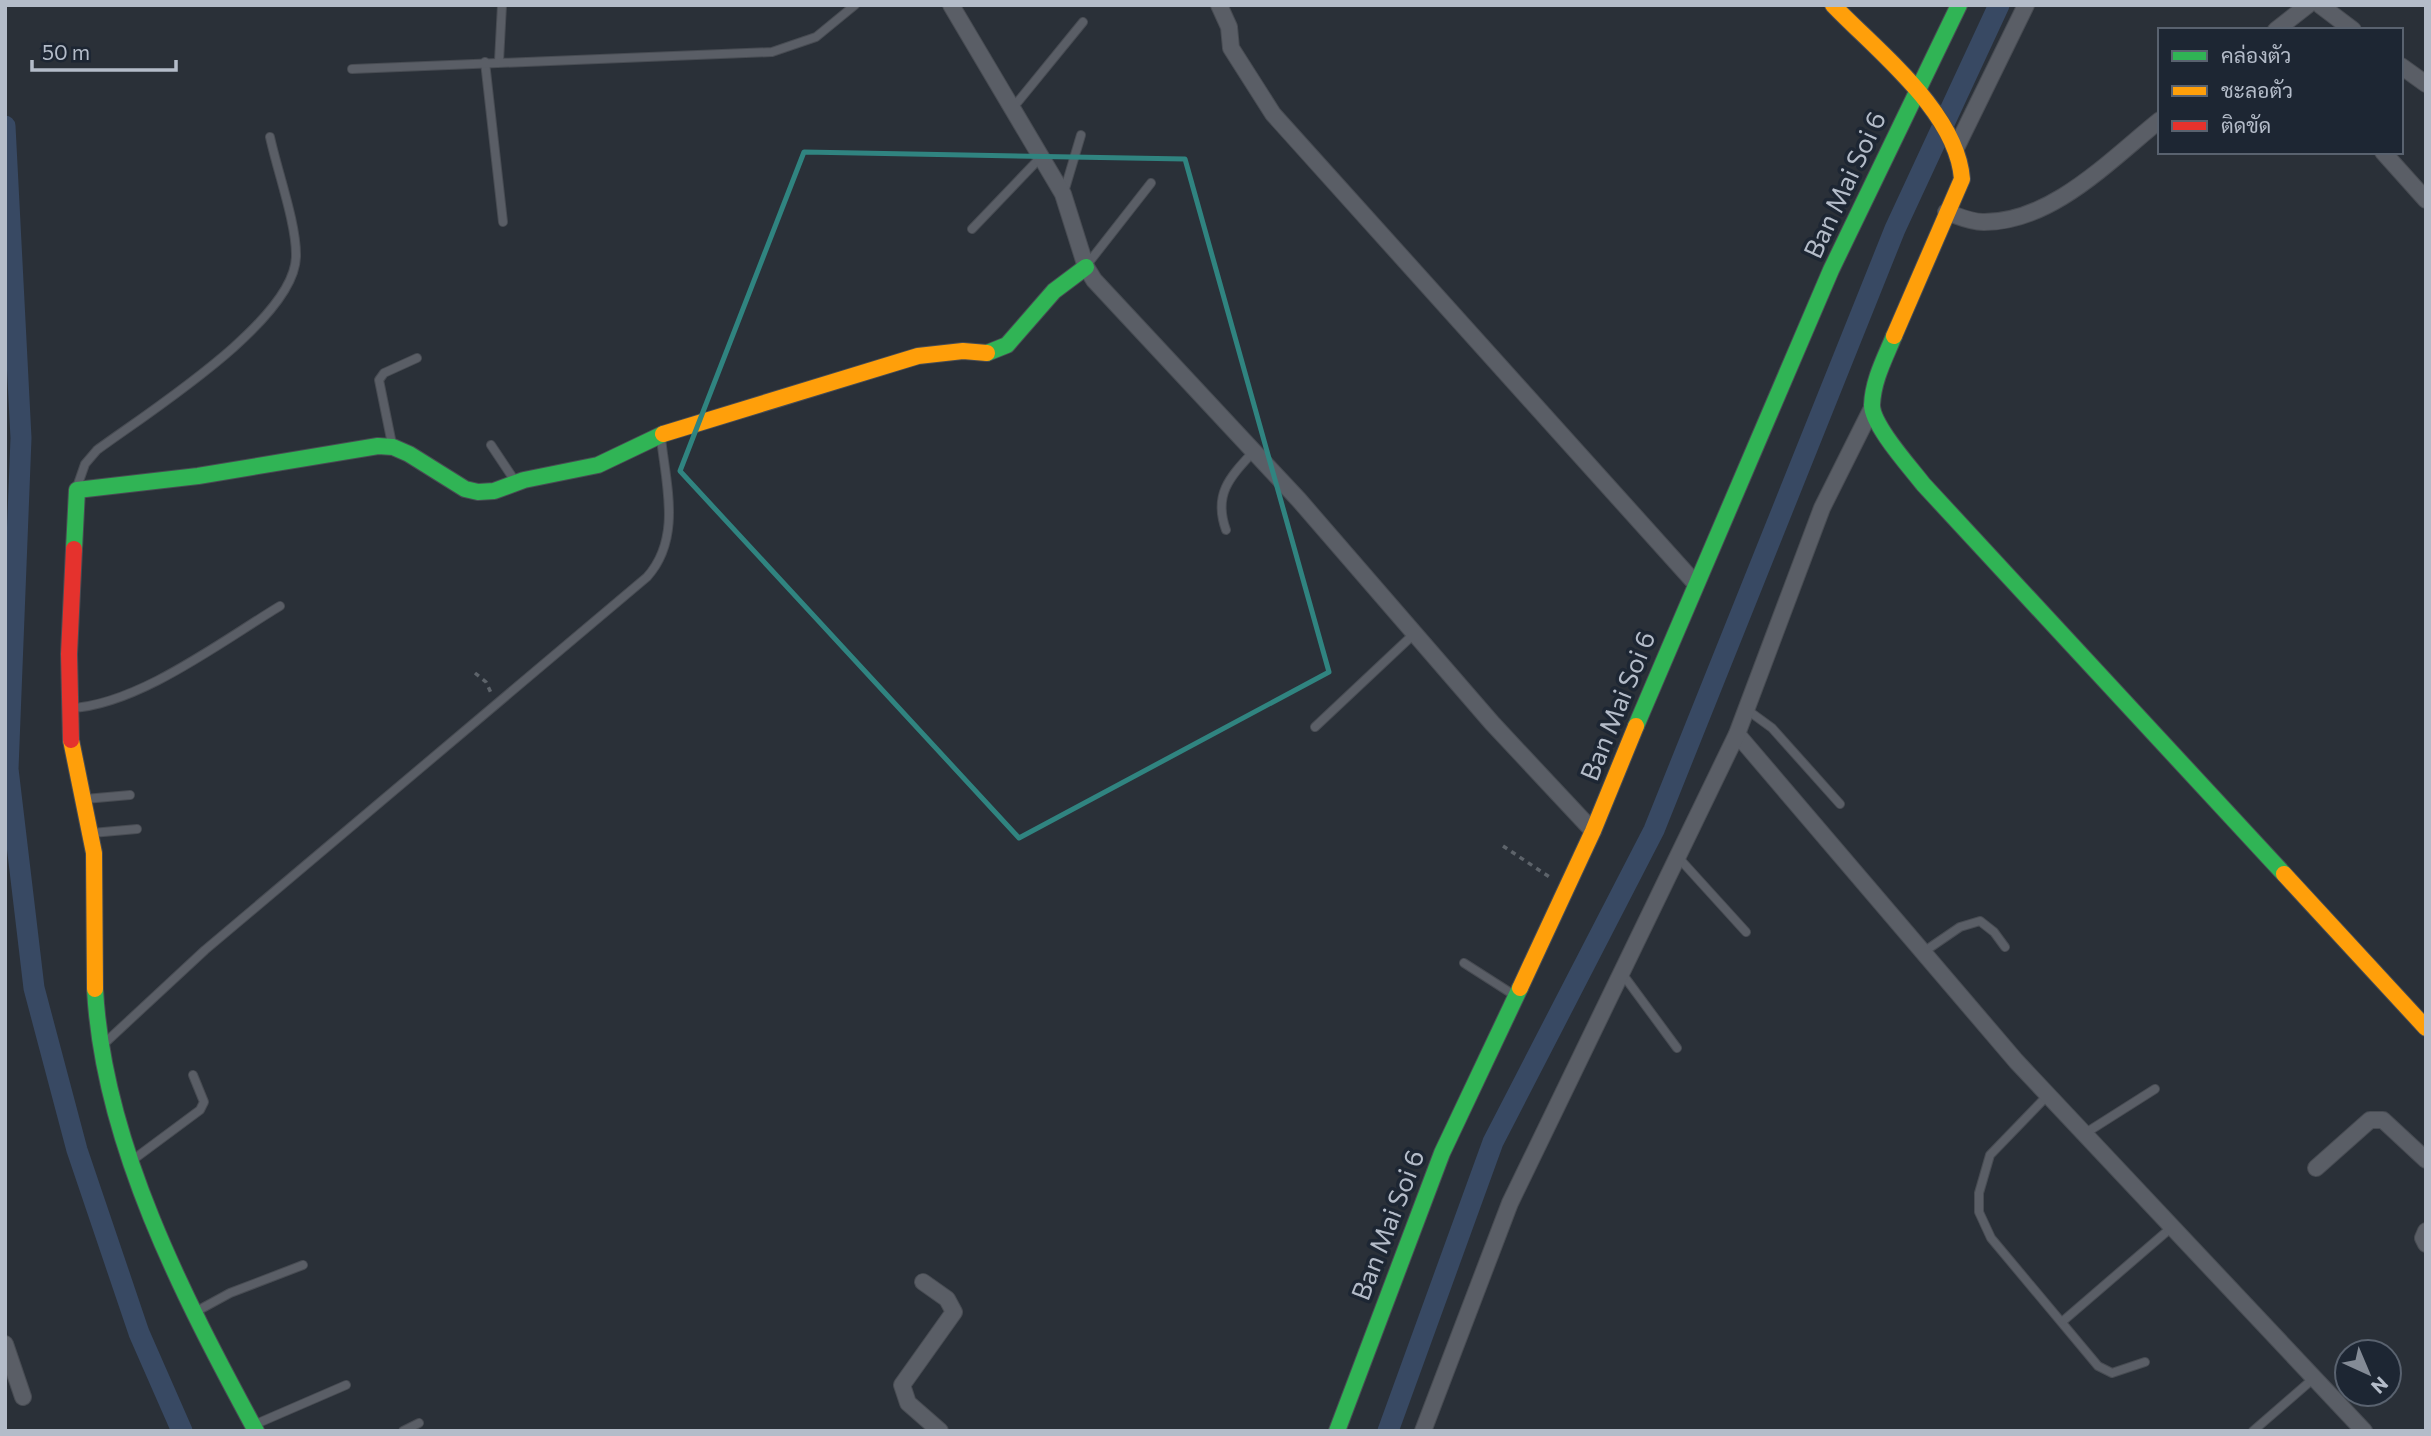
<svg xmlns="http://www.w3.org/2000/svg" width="2431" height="1436" font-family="Commissioner,Sarabun,sans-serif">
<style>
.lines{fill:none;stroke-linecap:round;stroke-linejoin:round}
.canal{stroke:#384963;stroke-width:21}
.lane-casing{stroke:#484c53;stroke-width:10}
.street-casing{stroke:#484c53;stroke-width:18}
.fast-casing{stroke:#484c53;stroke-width:18}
.slow-casing{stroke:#484c53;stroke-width:18}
.jam-casing{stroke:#484c53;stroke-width:18}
.path{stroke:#5d636a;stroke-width:3.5;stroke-dasharray:5 5;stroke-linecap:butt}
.lane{stroke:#5a5e66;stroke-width:8}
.street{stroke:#5a5e66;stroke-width:16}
.fast{stroke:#30b455;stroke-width:16}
.slow{stroke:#ff9f0a;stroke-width:16}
.jam{stroke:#e5322d;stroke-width:16}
.marked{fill:none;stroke:#308480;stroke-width:5;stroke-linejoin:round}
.labels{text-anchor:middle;stroke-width:7;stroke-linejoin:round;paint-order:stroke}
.street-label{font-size:26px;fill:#b4bcc9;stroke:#1d2633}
</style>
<rect width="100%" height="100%" fill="#2a3038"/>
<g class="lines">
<g class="canal">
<polyline points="5,126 21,438 8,769 34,988 77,1150 139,1333 182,1431"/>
<polyline points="1388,1431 1493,1142 1654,830 1895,229 1999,5"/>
</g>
<defs>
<g id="lane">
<polyline points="499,61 502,5"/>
<polyline points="485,62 503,222"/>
<polyline points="352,69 772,52 816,37 855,5"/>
<polyline points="1012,109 1083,22"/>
<polyline points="1064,192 1081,135"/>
<polyline points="972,229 1040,158"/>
<polyline points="1086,266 1151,183"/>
<polyline points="392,444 379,380 384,373 417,358"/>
<polyline points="491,445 515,481"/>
<path d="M77 487 85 464 97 450C147 413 294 321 296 257 297 225 277 170 270 137"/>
<path d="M1226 530C1213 494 1230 477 1254 451"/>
<path d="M71 708C138 705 222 641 280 606"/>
<polyline points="1746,709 1772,728 1840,804"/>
<polyline points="1315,727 1415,633"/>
<polyline points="85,799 130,795"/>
<polyline points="92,833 137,829"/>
<polyline points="1677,856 1746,932"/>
<polyline points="1922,953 1960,927 1980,921 1994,932 2005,947"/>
<polyline points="1464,963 1514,995"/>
<polyline points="1621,972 1677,1048"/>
<path d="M107 1041 205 950 647 577C682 538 666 485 661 438"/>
<polyline points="2048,1095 1990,1155 1979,1193 1979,1212 1991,1238 2098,1366 2112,1373 2145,1362"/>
<polyline points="2084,1134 2155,1089"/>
<polyline points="134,1159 200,1110 204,1102 193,1075"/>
<polyline points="197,1311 230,1293 303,1265"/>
<polyline points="2063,1321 2172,1227"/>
<polyline points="256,1424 346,1385"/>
<polyline points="403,1431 419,1423"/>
<polyline points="2253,1431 2314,1378"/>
</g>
<g id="street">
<polyline points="951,5 1063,194 1086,267 1094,280 1299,500 1492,723 1593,831"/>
<polyline points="1219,5 1229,27 1231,48 1273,114 1695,583"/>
<polyline points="2320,5 2353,30"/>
<polyline points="2276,30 2308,5"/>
<polyline points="2401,66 2426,84"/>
<polyline points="1956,148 2026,5"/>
<polyline points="2383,152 2426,200"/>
<path d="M1946 212C1958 216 1970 222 1983 222 2051 223 2110 160 2160 120"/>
<polyline points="1737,734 2016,1061 2364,1431"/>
<polyline points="2316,1168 2370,1120 2383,1120 2426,1160"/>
<polyline points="2426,1231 2423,1238 2426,1244"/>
<polyline points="923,1282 947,1299 954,1312 902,1385 908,1403 940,1431"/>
<polyline points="5,1344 23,1397"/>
<polyline points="1423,1431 1510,1203 1737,734 1822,508 1872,408"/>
</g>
<g id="fast">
<path d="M1894 336C1885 358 1873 380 1872 405 1872 425 1910 467 1923 484L2284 874"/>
<polyline points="987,353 1007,345 1054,291 1086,267"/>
<polyline points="74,549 77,490 198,476 378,446 393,447 409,454 465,489 478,492 494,491 524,480 598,465 663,434"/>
<polyline points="1636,726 1831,270 1959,5"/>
<path d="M95 989C103 1143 184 1298 256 1431"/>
<polyline points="1337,1431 1442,1153 1520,988"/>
</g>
<g id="slow">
<path d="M1833 5C1877 51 1957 112 1962 179L1894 336"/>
<polyline points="663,434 918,356 963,351 987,353"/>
<polyline points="71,740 94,853 95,989"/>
<polyline points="2284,874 2426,1028"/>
<polyline points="1520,988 1593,831 1636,726"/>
</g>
<polyline id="jam" points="71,740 69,654 74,549"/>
</defs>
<use href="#lane" class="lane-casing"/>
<use href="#street" class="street-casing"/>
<use href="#fast" class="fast-casing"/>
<use href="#slow" class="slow-casing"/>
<use href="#jam" class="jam-casing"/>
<g class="path">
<polyline points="475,673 486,682 491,693"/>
<polyline points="1503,846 1551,878"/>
</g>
<use href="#lane" class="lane"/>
<use href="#street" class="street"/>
<use href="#fast" class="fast"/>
<use href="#slow" class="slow"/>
<use href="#jam" class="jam"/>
</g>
<path class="marked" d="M804 152 1185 159 1329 672 1019 838 680 471Z"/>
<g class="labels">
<g class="street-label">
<text transform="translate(1845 185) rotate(-65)" y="9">Ban Mai Soi 6</text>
<text transform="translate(1618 706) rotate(-68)" y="9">Ban Mai Soi 6</text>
<text transform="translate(1388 1225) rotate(-69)" y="9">Ban Mai Soi 6</text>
</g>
</g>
<rect width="2431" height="1436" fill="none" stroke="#b4bcc9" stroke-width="14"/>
<rect x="2158" y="28" width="245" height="126" fill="#1d2633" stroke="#59626f" stroke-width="2"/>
<rect x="2172" y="51" width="35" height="10" fill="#30b455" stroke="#59626f" stroke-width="2"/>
<text x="2221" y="63" font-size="21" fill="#b4bcc9">คล่องตัว</text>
<rect x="2172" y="86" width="35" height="10" fill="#ff9f0a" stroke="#59626f" stroke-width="2"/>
<text x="2221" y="98" font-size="21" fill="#b4bcc9">ชะลอตัว</text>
<rect x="2172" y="121" width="35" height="10" fill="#e5322d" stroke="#59626f" stroke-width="2"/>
<text x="2221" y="133" font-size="21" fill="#b4bcc9">ติดขัด</text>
<g transform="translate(2368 1373) rotate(136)"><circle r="33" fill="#1d2633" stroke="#59626f" stroke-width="2"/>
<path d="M0-5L12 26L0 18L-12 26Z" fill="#848b96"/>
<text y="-10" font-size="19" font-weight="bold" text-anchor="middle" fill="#b4bcc9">N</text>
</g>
<path d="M32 60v10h144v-10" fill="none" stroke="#b4bcc9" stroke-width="3.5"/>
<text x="42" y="60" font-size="21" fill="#b4bcc9" stroke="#1d2633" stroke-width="5" paint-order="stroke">50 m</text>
</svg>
